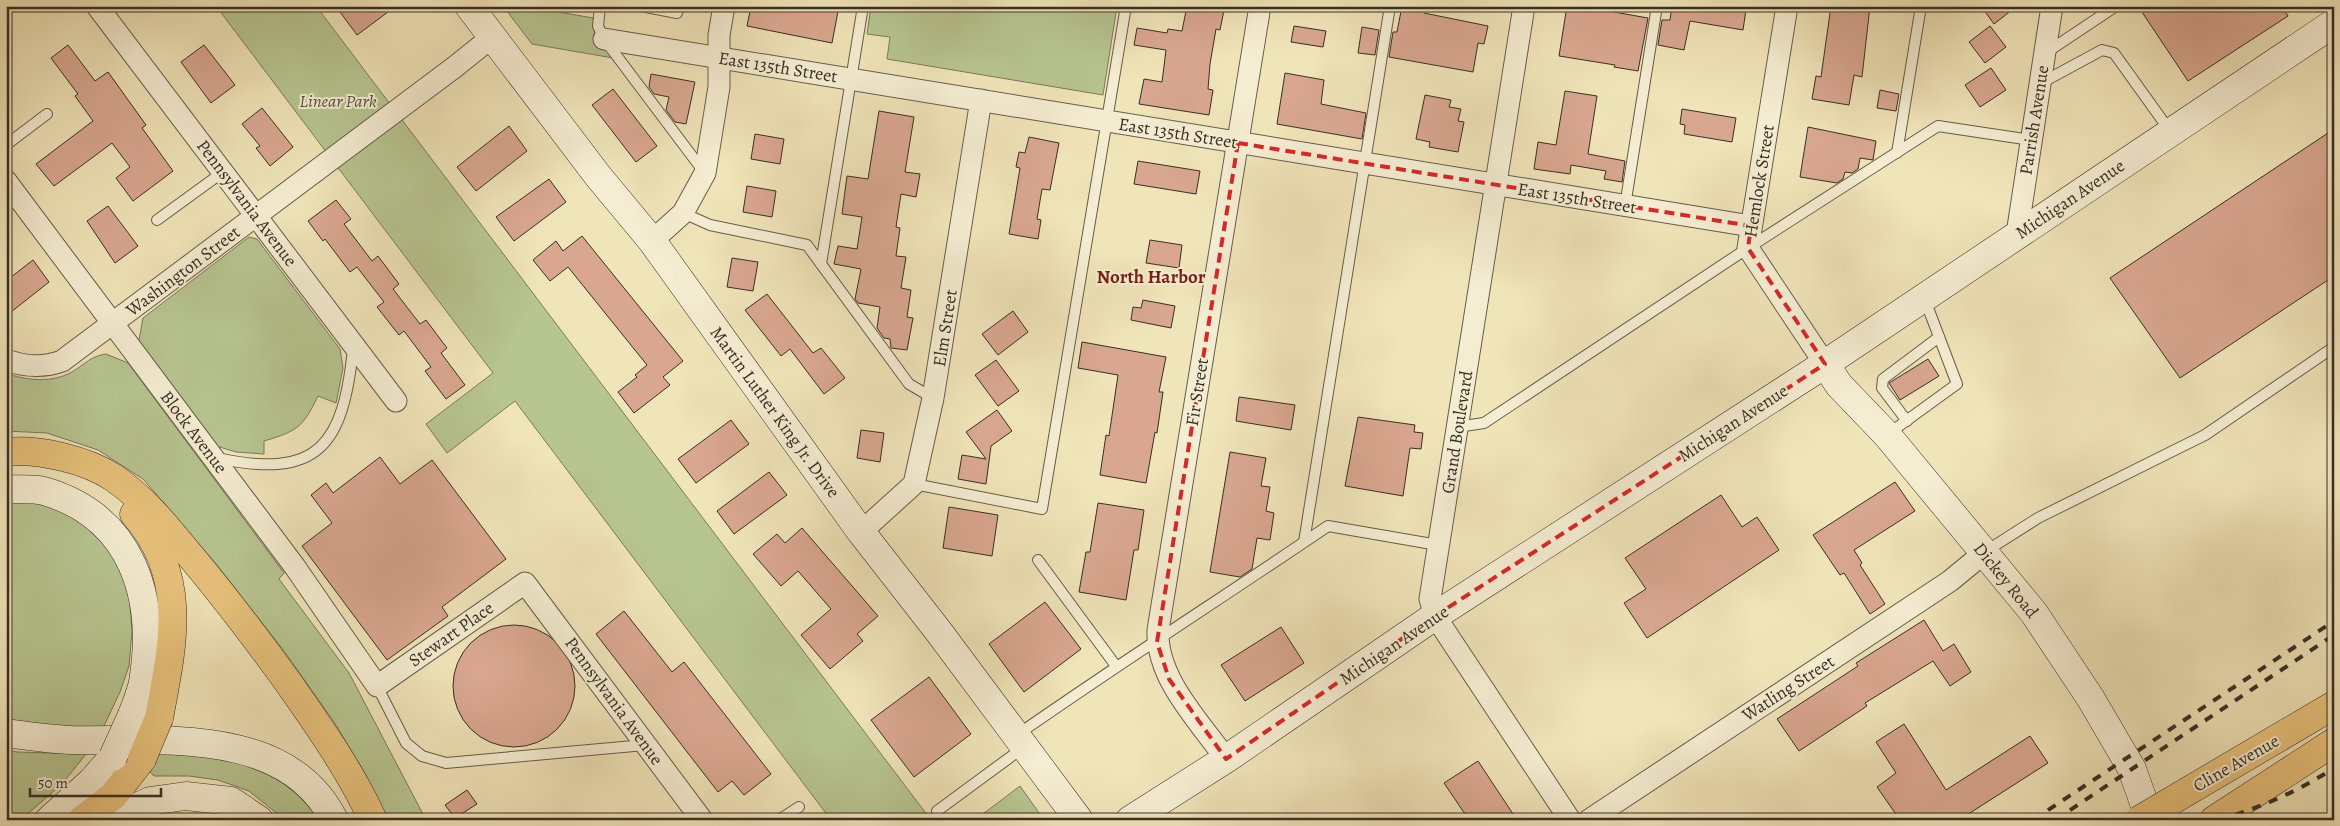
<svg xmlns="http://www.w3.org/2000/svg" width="2340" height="826" font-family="Alegreya,serif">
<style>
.green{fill:#b7c591;stroke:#787a5b}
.building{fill:#d9a790;stroke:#382f25}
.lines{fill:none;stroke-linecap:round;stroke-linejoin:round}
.lane-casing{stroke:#665c4a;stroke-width:12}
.street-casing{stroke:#665c4a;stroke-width:23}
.secondary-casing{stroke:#382f25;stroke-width:29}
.highway-casing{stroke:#382f25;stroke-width:29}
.lane{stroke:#f5edd2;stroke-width:10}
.street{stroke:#f5edd2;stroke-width:21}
.secondary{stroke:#f5edd2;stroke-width:28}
.highway{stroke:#e8c27c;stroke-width:28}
.rail{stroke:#382f25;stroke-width:4;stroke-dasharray:9 9;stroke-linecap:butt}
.secondary-bridge-casing{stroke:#382f25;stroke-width:29;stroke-linecap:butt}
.highway-bridge-casing{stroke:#382f25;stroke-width:29;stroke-linecap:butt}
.secondary-bridge{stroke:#f5edd2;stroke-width:28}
.highway-bridge{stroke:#e8c27c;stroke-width:28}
.marked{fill:none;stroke:#d62828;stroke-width:4;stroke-dasharray:10 6;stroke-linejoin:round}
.labels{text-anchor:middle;stroke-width:4;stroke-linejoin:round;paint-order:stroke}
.street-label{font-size:18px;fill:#382f25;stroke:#f5edd2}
.park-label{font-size:18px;font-style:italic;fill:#585440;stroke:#f5edd2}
.neighbourhood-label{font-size:19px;font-weight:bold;fill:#7a1f14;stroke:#f5edd2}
</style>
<rect width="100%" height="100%" fill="#f0e4b9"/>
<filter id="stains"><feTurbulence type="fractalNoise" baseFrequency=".004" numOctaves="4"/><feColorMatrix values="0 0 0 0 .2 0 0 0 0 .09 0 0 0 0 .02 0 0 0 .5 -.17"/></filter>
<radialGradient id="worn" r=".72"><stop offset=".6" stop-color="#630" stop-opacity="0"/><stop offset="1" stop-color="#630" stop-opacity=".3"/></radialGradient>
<g class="green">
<polygon points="216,6 316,6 931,820 831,820 515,401 447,453 426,424 493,373"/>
<polygon points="503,6 524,6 593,18 596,30 613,58 532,44"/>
<polygon points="871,6 1117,6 1103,95 887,59 890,37 867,34"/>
<path d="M249 237 257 239 340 349 343 368 336 403 318 396C303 427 298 431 264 441V454L236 452 216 446 140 349 139 340 143 318Z"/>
<path d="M106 354 128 363 284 573 279 579 349 673 426 820H385L366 775 334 722 284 651 217 565 143 479 98 450 47 433 6 431V373C27 381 52 383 72 372 85 364 91 356 106 354Z"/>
<polygon points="6,498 42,501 76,514 119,559 129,593 132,631 129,666 120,692 103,728 6,726"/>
<polygon points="6,749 17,752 86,754 62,784 24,817 20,820 6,820"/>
<path d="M160 752C179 753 199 752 218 754 252 759 301 789 318 820H285L249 791 218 780 189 776H154L150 772Z"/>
<polygon points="1020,786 1044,820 975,820"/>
</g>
<g class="building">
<polygon points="348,6 396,6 357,35 340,12"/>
<polygon points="751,6 839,6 832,43 747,26"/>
<polygon points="1187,6 1205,6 1224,10 1220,30 1216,29 1210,64 1208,89 1213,90 1209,115 1139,104 1144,79 1162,82 1166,50 1134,45 1137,28 1167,33 1168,29 1182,31"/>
<polygon points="1402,6 1424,11 1424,13 1488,26 1484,44 1478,43 1473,72 1389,57 1393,32 1397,32"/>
<polygon points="1567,6 1615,6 1614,12 1648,18 1638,71 1614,67 1615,65 1559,56"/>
<polygon points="1672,6 1722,6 1746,10 1743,30 1690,21 1684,50 1658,45 1662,20 1670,20"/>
<polygon points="1831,6 1870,6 1862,77 1854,75 1849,105 1812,99 1816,76 1821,77"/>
<polygon points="1981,6 2017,6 1994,24"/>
<polygon points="2138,6 2282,6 2288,16 2188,81"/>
<polygon points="1294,26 1326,31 1323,47 1291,42"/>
<polygon points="1990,26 2006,47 1985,63 1969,42"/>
<polygon points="1362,27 1379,30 1375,55 1358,53"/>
<polygon points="68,45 95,81 108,72 146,125 142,128 173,171 133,201 116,178 130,167 112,143 54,186 36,164 93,121 75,96 78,94 51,58"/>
<polygon points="204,45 235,85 211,103 181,62"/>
<polygon points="1991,68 2006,90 1980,107 1965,85"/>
<polygon points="1285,73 1324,80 1321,104 1366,113 1362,139 1277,124"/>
<polygon points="651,74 695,82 686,124 675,122 666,110 669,97 654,94 649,87"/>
<polygon points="613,89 657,146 636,162 592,105"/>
<polygon points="1880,90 1899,94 1896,111 1877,108"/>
<polygon points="1565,91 1597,96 1588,154 1625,161 1622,182 1604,179 1606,171 1571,165 1570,174 1534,169 1538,142 1556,145"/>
<polygon points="1425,95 1451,100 1449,107 1461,109 1458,121 1464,122 1458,152 1429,147 1430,142 1416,139"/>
<polygon points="262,108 293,147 270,166 256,148 260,146 242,124"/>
<polygon points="1682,109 1736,118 1732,142 1684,134 1685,125 1680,124"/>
<polygon points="879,111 914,117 905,172 920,174 916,197 901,194 896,227 900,228 896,256 906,257 901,288 911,290 907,317 913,318 907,350 891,348 890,339 884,338 877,328 880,307 858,303 855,299 861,269 834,264 838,246 857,249 862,217 842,214 847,176 868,179"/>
<polygon points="509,126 527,151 476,191 457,167"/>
<polygon points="1808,127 1876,141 1873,160 1860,158 1858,169 1852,173 1845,172 1843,179 1837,183 1800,177"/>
<polygon points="2334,129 2334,276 2180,378 2110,278"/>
<polygon points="755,134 784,139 780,164 751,159"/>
<polygon points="1029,137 1059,143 1050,190 1042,189 1037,219 1041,220 1038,239 1009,234 1020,168 1016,167 1019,152 1025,153"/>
<polygon points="1138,161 1200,171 1196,194 1134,184"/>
<polygon points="549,179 566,202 514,241 496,217"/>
<polygon points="747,186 776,191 772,217 743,212"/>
<polygon points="336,200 351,219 344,224 372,261 378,256 399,284 393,289 420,324 426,320 447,348 441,353 465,385 446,399 425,371 431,367 404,331 399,335 377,307 384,302 357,267 350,272 325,239 323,241 308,221"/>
<polygon points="108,206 138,246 115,263 87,221"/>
<polygon points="582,236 683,361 663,377 670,385 634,413 618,392 637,377 635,375 647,365 568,267 550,281 533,260 556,241 563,251"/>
<polygon points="1150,240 1182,245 1179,268 1146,263"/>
<polygon points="732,258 758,262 753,291 727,287"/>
<polygon points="33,260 49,282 6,316 6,281"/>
<polygon points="767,294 813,353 821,348 845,378 824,394 790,349 781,356 745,310"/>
<polygon points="1143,300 1175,306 1171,328 1131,320 1133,307 1141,308"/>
<polygon points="1013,311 1028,332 998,355 982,334"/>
<polygon points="1082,342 1166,357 1159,392 1163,392 1157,433 1155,432 1146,483 1100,475 1106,435 1109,436 1118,375 1078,368"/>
<polygon points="1928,359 1939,376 1900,400 1889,383"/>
<polygon points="996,360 1019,391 998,406 975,375"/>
<polygon points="1239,397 1295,405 1291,430 1236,421"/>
<polygon points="997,410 1012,431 991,446 986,484 958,479 962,455 986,459 966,432"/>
<polygon points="1358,417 1415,425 1414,432 1423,433 1421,449 1410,448 1403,496 1345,486"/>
<polygon points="731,420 749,444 696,483 678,459"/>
<polygon points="861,430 884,433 880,462 857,458"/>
<polygon points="1230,452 1266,458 1261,486 1270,487 1266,511 1274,513 1270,540 1257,538 1252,569 1240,577 1210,572"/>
<polygon points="380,457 400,484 432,460 506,559 442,607 448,616 387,660 302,546 332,523 311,495 326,483 333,493"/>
<polygon points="769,472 787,495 734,534 717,511"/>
<polygon points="1895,482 1915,511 1854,550 1862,563 1860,565 1885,604 1870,614 1844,573 1840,575 1813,535"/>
<polygon points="1721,495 1742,527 1757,517 1779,550 1647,638 1624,603 1646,589 1625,558"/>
<polygon points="1098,503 1144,510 1138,550 1134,550 1126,600 1079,592 1086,552 1090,552"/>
<polygon points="949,507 998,515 992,556 943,548"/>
<polygon points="802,528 878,616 857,634 863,641 830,669 801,635 831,609 798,571 781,586 753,554 777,534 785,543"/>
<polygon points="1045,602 1081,649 1024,692 989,644"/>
<polygon points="624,611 672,672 684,662 771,774 744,795 732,781 718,792 596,634"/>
<polygon points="1924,620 1943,651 1954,644 1971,672 1950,686 1933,661 1865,703 1867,706 1799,751 1777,719 1858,666 1856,663"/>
<circle cx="514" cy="686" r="61"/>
<polygon points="1281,627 1304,663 1245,701 1221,665"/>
<polygon points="929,677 971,734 914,777 871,720"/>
<polygon points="1904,724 1946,790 2030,736 2048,763 1959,820 1900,820 1877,787 1896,773 1876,742"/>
<polygon points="1478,761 1517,820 1469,820 1444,783"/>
<polygon points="467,790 477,804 455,818 445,805"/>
</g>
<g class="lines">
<defs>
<g id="lane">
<polyline points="600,6 598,26 604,39 704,172"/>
<polyline points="641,6 677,13 679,6"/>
<polyline points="2047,52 2116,6"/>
<polyline points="2041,83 2102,50 2114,53 2170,131"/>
<polyline points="6,145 47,114"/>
<polyline points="1897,153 1921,6"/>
<polyline points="1625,206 1657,6"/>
<polyline points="683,213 710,225 807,245 909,384 933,398"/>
<polyline points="157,220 223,172"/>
<polyline points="821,264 863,6"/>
<polyline points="1907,421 1882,388 1883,379 1939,337"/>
<polyline points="1457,427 1484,423 1748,248 1938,126 2031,140"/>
<polyline points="1888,434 1957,384 1925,300"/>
<path d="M217 458C319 480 343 445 353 349"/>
<polyline points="914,484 1042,509 1126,6"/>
<polyline points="1304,542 1390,6"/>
<polyline points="1986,551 2038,518 2205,435 2334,347"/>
<polyline points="1038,560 1116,666"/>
<polyline points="377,686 406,743 422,756 446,763 645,745"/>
<path d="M1017 735C1120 663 1225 596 1328 526L1438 545"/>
<polyline points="937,811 1024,747"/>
<polyline points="779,820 799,807"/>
</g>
<g id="street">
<polyline points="97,6 396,401"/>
<polyline points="1524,6 1430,599 1435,616 1570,820"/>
<polyline points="1787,6 1748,248 1825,364"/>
<polyline points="604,39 1751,226"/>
<polyline points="6,181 295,567 377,686 525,583 702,820"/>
<polyline points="2017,234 2052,6"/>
<polyline points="652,241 683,213 705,173 719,87 719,35 724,6"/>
<path d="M6 360C26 367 43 368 62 361L456 66 492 37"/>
<polyline points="861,532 914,484 933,398 981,100"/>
<path d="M1226 759C1199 721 1156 678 1158 630L1260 6"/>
<polyline points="1589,820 1950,581 1984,553"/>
</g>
<g id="secondary">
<polyline points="469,6 598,176 652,241 861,532 939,632 1079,820"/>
<polyline points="1825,364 1839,385 1887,435 2034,613 2091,699 2132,769 2150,820"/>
<path d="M6 489C18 490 33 488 44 491 133 517 157 598 143 682 141 693 136 704 132 715"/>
<path d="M6 733C28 736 49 739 71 740 158 742 287 725 334 820"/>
<polyline points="49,820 92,781 113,757"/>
<polyline points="110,820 150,801 186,796 231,801 259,820"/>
<polyline points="1130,820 1226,759 1435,616 1825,364 2334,23"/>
</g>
<g id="highway">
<path d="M6 452C38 448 87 460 114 478 146 500 169 530 193 559 227 600 259 642 290 685 320 728 351 772 373 820"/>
<path d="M134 514C189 576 173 644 159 718"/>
<polyline points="82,820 113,796 142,759"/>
<polyline points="2214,820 2334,742"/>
</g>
</defs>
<use href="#lane" class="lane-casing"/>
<use href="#street" class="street-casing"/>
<use href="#secondary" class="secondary-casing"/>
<use href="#highway" class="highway-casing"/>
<use href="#lane" class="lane"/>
<use href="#street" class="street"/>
<use href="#secondary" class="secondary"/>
<use href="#highway" class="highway"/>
<g class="rail">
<polyline points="2330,785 2334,782"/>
<polyline points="2033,820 2334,621"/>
<polyline points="2055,820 2334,635"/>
<path d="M2218 820C2260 808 2297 792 2334 768"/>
</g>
<defs>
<polyline id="secondary-bridge" points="113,757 132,715"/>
<g id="highway-bridge">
<polyline points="142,759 159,718"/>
<polyline points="2139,820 2334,705"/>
</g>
</defs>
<use href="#secondary-bridge" class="secondary-bridge-casing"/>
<use href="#highway-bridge" class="highway-bridge-casing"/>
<use href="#secondary-bridge" class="secondary-bridge"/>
<use href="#highway-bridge" class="highway-bridge"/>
</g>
<path class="marked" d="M1238 143 1751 226 1748 248 1825 364 1435 616 1226 759 1169 679 1157 642Z"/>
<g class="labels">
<g class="street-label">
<text transform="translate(778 67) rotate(9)" y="6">East 135th Street</text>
<text transform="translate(2034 120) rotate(-81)" y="6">Parrish Avenue</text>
<text transform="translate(1178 133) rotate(9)" y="6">East 135th Street</text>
<text transform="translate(1759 181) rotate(-81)" y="6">Hemlock Street</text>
<text transform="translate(1577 198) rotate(9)" y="6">East 135th Street</text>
<text transform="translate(2070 199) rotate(-34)" y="6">Michigan Avenue</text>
<text transform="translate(247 203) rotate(53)" y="6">Pennsylvania Avenue</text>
<text transform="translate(183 271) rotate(-37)" y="6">Washington Street</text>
<text transform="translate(945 328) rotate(-81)" y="6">Elm Street</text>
<text transform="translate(1197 392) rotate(-81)" y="6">Fir Street</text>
<text transform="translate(775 412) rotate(54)" y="6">Martin Luther King Jr. Drive</text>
<text transform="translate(1733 423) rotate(-33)" y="6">Michigan Avenue</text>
<text transform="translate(194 432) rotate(53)" y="6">Block Avenue</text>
<text transform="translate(1457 432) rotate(-81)" y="6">Grand Boulevard</text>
<text transform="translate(2006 580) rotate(51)" y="6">Dickey Road</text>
<text transform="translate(451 634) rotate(-35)" y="6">Stewart Place</text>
<text transform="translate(1394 645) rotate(-34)" y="6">Michigan Avenue</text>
<text transform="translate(1788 688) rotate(-33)" y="6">Watling Street</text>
<text transform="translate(614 701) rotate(54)" y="6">Pennsylvania Avenue</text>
<text transform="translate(2236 763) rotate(-30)" y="6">Cline Avenue</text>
</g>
<g class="park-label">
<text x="338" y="107">Linear Park</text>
</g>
<g class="neighbourhood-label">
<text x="1151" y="283">North Harbor</text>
</g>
</g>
<rect width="2340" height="826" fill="none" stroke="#f0e4b9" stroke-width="25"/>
<rect x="8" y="8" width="2325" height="811" fill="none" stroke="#382f25" stroke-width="2.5"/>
<rect x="12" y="12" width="2315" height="801" fill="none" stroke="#382f25"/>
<path d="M30 788v8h131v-8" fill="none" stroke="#382f25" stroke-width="2.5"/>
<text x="38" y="788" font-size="15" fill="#382f25" stroke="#f5edd2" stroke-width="4" paint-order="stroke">50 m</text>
<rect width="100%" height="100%" filter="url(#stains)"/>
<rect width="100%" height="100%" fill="url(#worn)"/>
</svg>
